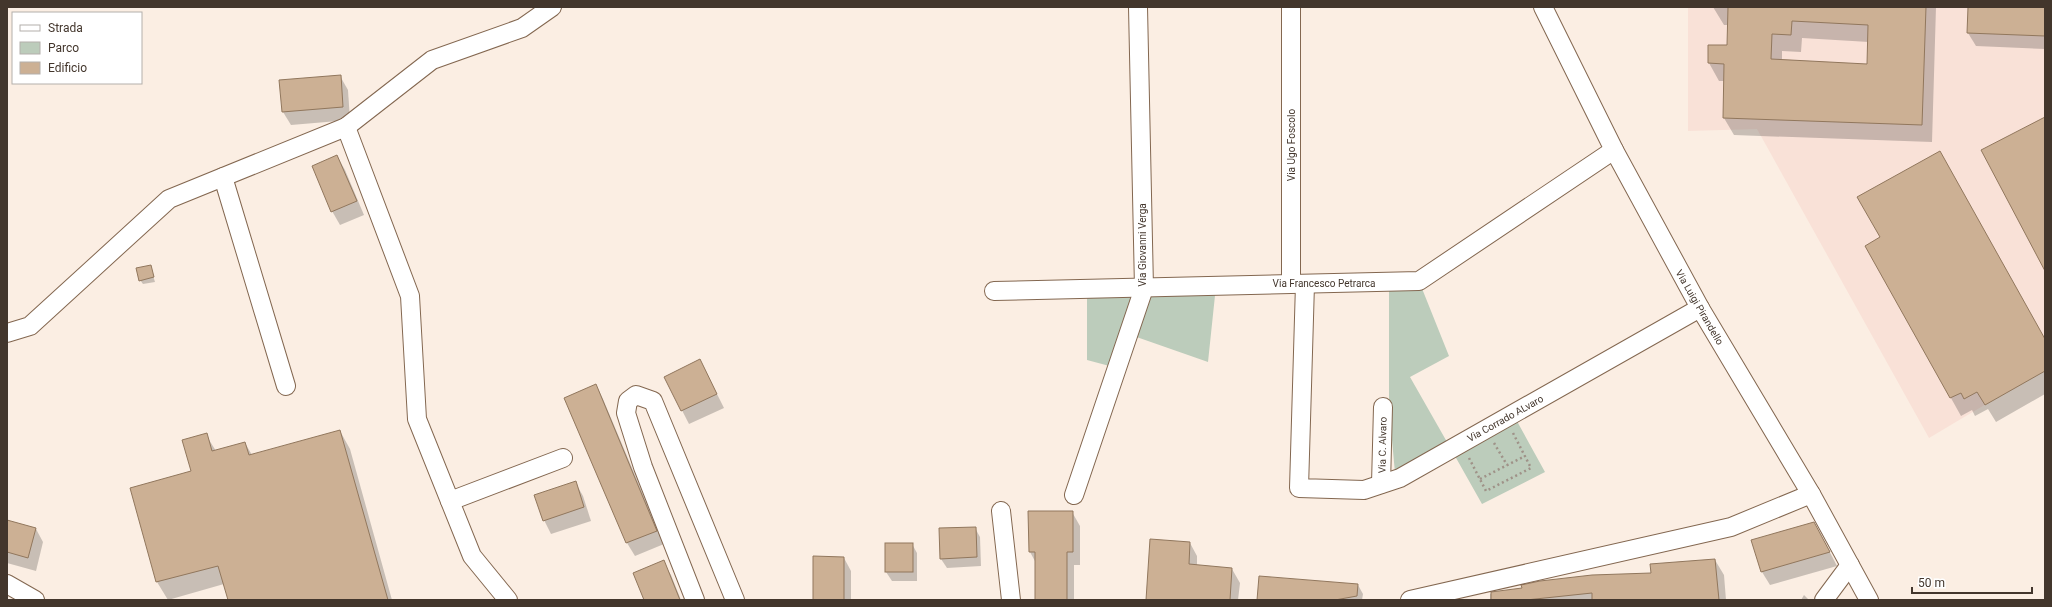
<svg xmlns="http://www.w3.org/2000/svg" width="2052" height="607" font-family="Roboto,sans-serif">
<style>
.industrial{fill:#f9e1d7}
.green{fill:#bcccbb}
.shadow{fill:#0003;fill-rule:evenodd}
.building{fill:#ccb094;stroke:#91775d;fill-rule:evenodd}
.lines{fill:none;stroke-linecap:round;stroke-linejoin:round}
.street-casing{stroke:#836750;stroke-width:20}
.path{stroke:#9f9288;stroke-width:2.5;stroke-dasharray:2 3;stroke-linecap:butt}
.street{stroke:#fff;stroke-width:18}
.labels{text-anchor:middle;stroke-width:3.5;stroke-linejoin:round;paint-order:stroke}
.street-label{font-size:10px;fill:#43362c;stroke:#fff}
</style>
<rect width="100%" height="100%" fill="#fbeee3"/>
<polygon class="industrial" points="1688,7 2045,7 2045,369 1929,438 1757,129 1688,131"/>
<g class="green">
<polygon points="1419,281 1449,356 1410,377 1451,449 1513,414 1545,472 1482,504 1451,449 1395,473 1389,407 1389,283"/>
<polygon points="1216,286 1208,362 1128,334 1117,368 1087,360 1087,289"/>
</g>
<g class="shadow">
<path d="M1713 7H1936L1932 142 1734 135 1724 118 1725 81H1719L1709 63V46H1728V25H1724ZM1802 38 1869 42 1868 65 1782 60V51L1801 52Z"/>
<polygon points="1969,7 2045,7 2045,49 1976,46 1968,33"/>
<polygon points="340,76 348,90 350,120 291,125 283,112"/>
<polygon points="337,156 345,170 364,215 340,225 332,211"/>
<polygon points="1866,246 2045,340 2045,394 1996,422 1988,409 1975,416 1972,410 1961,416"/>
<polygon points="150,266 155,282 143,284 140,280"/>
<polygon points="707,374 724,408 689,424 665,377"/>
<polygon points="596,385 603,399 664,544 635,556 627,543 565,398"/>
<polygon points="340,431 350,449 392,600 229,600 224,584 168,600 157,582 131,489 192,472 206,435 216,451 245,443 252,455"/>
<polygon points="575,482 583,496 591,521 551,534 544,520"/>
<polygon points="1072,512 1080,526 1080,565 1074,565 1074,600 1036,600 1036,563 1030,552"/>
<polygon points="7,521 36,529 43,542 36,571 7,563"/>
<polygon points="975,528 980,537 981,566 947,568 941,559"/>
<polygon points="1822,537 1837,566 1770,585 1762,572 1753,541"/>
<polygon points="1190,543 1197,556 1197,566 1232,569 1240,583 1238,600 1147,600"/>
<polygon points="912,544 917,553 917,581 892,581 886,572"/>
<polygon points="844,558 851,571 851,600 814,600"/>
<polygon points="1715,560 1724,575 1726,600 1490,600 1490,594 1652,574"/>
<polygon points="663,562 671,575 681,600 645,600"/>
<polygon points="1358,585 1363,594 1362,600 1258,600"/>
<polygon points="1804,595 1809,600 1801,600"/>
</g>
<g class="building">
<path d="M1728 7H1926L1922 125 1723 118 1724 64 1708 63V45H1727ZM1792 21 1868 25 1867 64 1771 59 1772 34 1791 35Z"/>
<polygon points="1968,7 2045,7 2045,36 1967,33"/>
<polygon points="341,75 343,107 282,112 279,80"/>
<polygon points="2045,117 2045,271 1981,150"/>
<polygon points="1940,151 2045,339 2045,371 1985,405 1977,392 1964,399 1961,393 1950,398 1865,246 1880,237 1857,197"/>
<polygon points="337,155 357,201 331,212 312,166"/>
<polygon points="151,265 154,277 139,281 136,268"/>
<polygon points="700,359 717,394 681,411 664,377"/>
<polygon points="596,384 657,531 626,543 564,398"/>
<polygon points="340,430 388,600 228,600 218,566 156,582 130,488 191,471 182,440 207,433 212,451 245,442 249,455"/>
<polygon points="576,481 584,507 543,521 534,495"/>
<polygon points="1028,511 1073,511 1073,552 1067,552 1067,600 1035,600 1035,552 1029,552"/>
<polygon points="7,520 36,528 28,558 7,552"/>
<polygon points="1814,522 1830,552 1761,572 1751,540"/>
<polygon points="976,527 977,557 940,559 939,528"/>
<polygon points="1150,539 1190,542 1189,564 1232,568 1230,600 1146,600"/>
<rect x="885" y="543" width="28" height="29"/>
<polygon points="813,556 844,557 844,600 813,600"/>
<polygon points="1715,559 1719,600 1592,600 1592,593 1526,600 1491,600 1491,592 1522,588 1521,585 1540,581 1592,575 1651,573 1650,564"/>
<polygon points="664,560 680,600 644,600 633,573"/>
<polygon points="1259,576 1358,584 1357,596 1335,600 1257,600"/>
</g>
<g class="lines">
<defs>
<g id="street">
<polyline points="1543,7 1614,150 1700,308 1811,494 1869,600"/>
<polyline points="346,127 410,296 417,419 472,556 508,600"/>
<polyline points="223,177 286,386"/>
<polyline points="1291,282 1291,7"/>
<polyline points="1305,284 1299,488 1364,490 1400,478 1700,308"/>
<polyline points="994,291 1419,281 1614,150"/>
<polyline points="7,333 30,326 169,199 346,127 432,60 522,28 552,7"/>
<polyline points="1381,484 1383,407"/>
<polyline points="1074,495 1144,288 1138,7"/>
<polyline points="450,501 563,458"/>
<polyline points="1001,511 1011,600"/>
<polyline points="7,584 35,600"/>
<polyline points="695,600 643,467 626,413 628,401 636,395 653,401 735,600"/>
<polyline points="1410,600 1731,527 1811,494"/>
<polyline points="1824,600 1850,565"/>
</g>
</defs>
<use href="#street" class="street-casing"/>
<g class="path">
<polyline points="1494,443 1507,465"/>
<polyline points="1469,458 1486,491 1531,468 1513,433"/>
<polyline points="1480,479 1525,456"/>
</g>
<use href="#street" class="street"/>
</g>
<g class="labels">
<g class="street-label">
<text transform="translate(1291 145) rotate(-90)" y="4">Via Ugo Foscolo</text>
<text transform="translate(1142 245) rotate(-90)" y="4">Via Giovanni Verga</text>
<text x="1324" y="287">Via Francesco Petrarca</text>
<text transform="translate(1700 307) rotate(60)" y="4">Via Luigi Pirandello</text>
<text transform="translate(1505 418) rotate(-29)" y="4">Via Corrado ALvaro</text>
<text transform="translate(1382 445) rotate(-89)" y="4">Via C. Alvaro</text>
</g>
</g>
<rect width="2052" height="607" fill="none" stroke="#43362c" stroke-width="16"/>
<rect x="12" y="12" width="130" height="72" fill="#ffffff" stroke="#b4afab"/>
<rect x="20" y="25" width="20" height="6" fill="#ffffff" stroke="#b4afab"/>
<text x="48" y="32" font-size="12" fill="#43362c">Strada</text>
<rect x="20" y="42" width="20" height="12" fill="#bcccbb" stroke="#b4afab"/>
<text x="48" y="52" font-size="12" fill="#43362c">Parco</text>
<rect x="20" y="62" width="20" height="12" fill="#ccb094" stroke="#b4afab"/>
<text x="48" y="72" font-size="12" fill="#43362c">Edificio</text>
<path d="M1912 587v6h120v-6" fill="none" stroke="#43362c" stroke-width="2"/>
<text x="1918" y="587" font-size="12" fill="#43362c" stroke="#ffffff" stroke-width="3" paint-order="stroke">50 m</text>
</svg>
